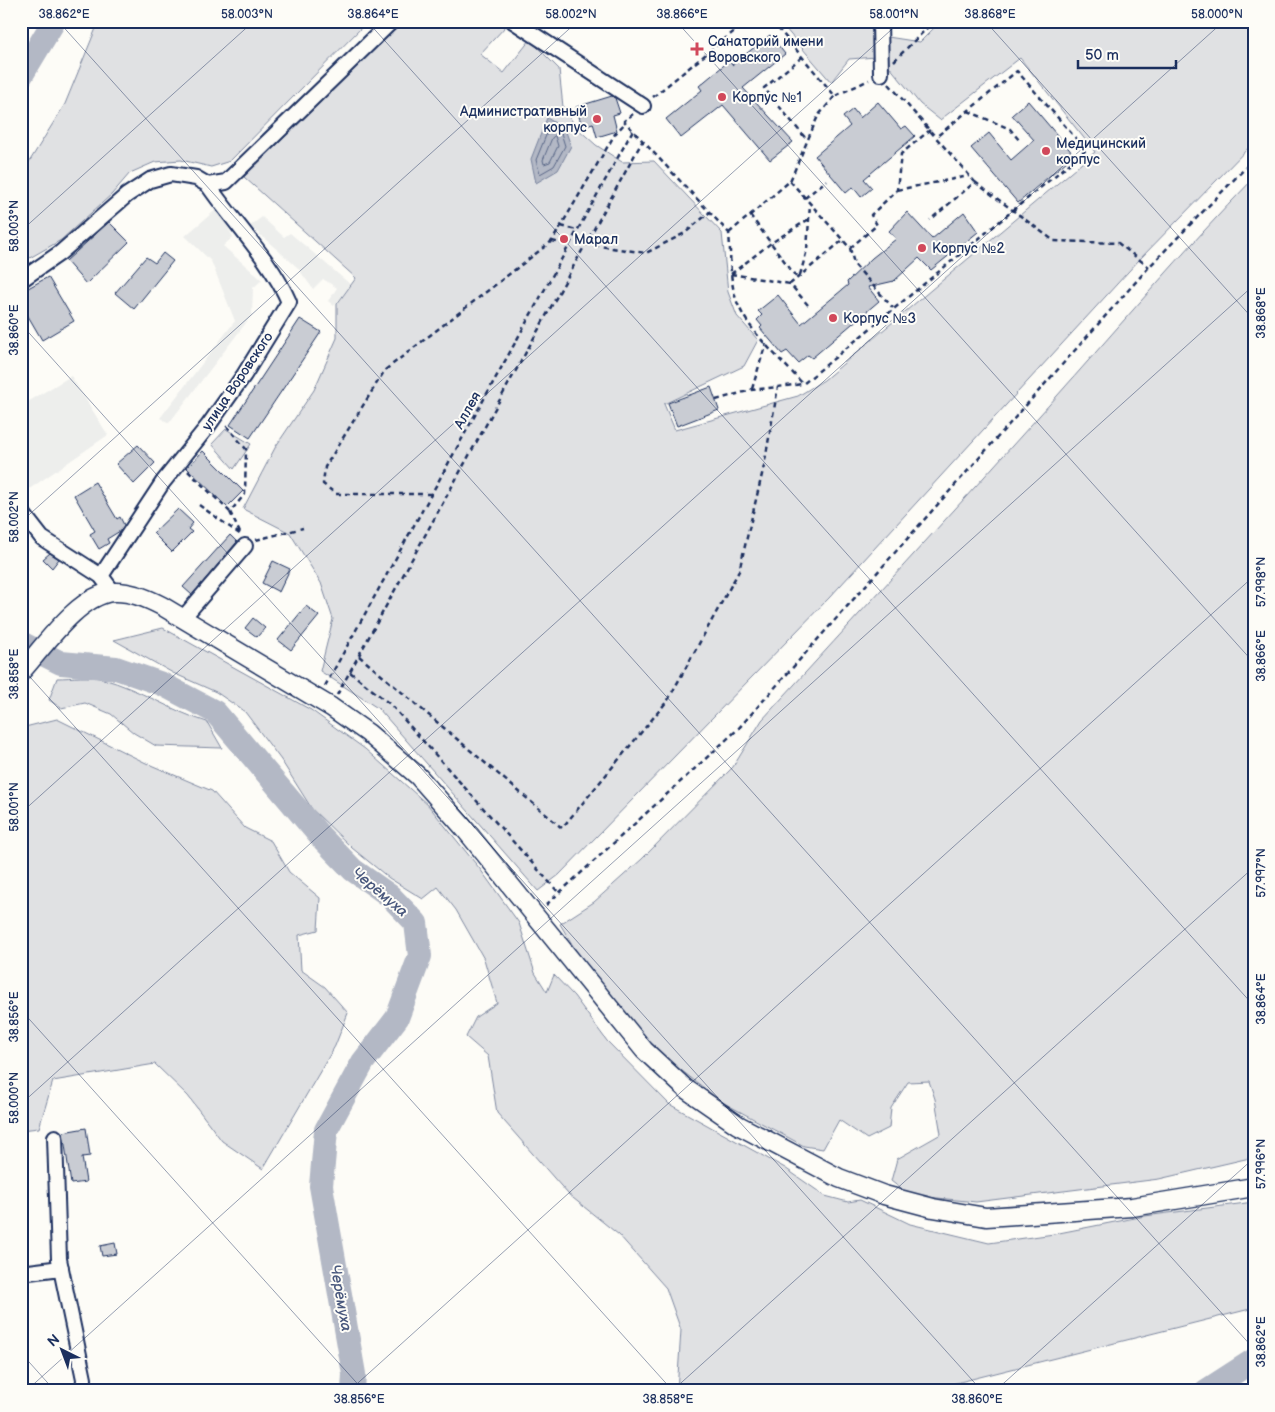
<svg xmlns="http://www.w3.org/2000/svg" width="1275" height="1412" font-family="'Balsamiq Sans',sans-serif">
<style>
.built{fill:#edeeec}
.green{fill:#e0e1e3;stroke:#7e88a0}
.water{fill:#b3b8c5;stroke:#76819c}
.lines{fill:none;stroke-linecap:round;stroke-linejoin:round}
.shore{stroke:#586687;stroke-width:1}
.river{stroke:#b3b8c5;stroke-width:24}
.building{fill:#c9ccd3;stroke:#1b2f5e}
.minor-casing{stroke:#1b2f5e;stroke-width:18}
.major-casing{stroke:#1b2f5e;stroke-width:21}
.path{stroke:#1b2f5e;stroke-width:2.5;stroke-dasharray:5 4;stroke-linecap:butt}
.minor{stroke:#fdfcf7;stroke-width:14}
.major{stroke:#fdfcf7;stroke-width:18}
.ticks{fill:none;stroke:#1b2f5e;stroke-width:1;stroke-opacity:0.45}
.poi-dot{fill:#d1495b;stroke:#fdfcf7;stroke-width:2}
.labels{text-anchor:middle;stroke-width:4;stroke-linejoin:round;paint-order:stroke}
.poi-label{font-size:14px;fill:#1b2f5e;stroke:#fdfcf7;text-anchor:start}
.street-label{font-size:14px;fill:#1b2f5e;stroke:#fdfcf7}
.water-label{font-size:15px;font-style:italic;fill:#49587d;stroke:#fdfcf7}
.neatline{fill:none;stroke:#1b2f5e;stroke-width:2}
.ticks-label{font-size:12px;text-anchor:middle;fill:#1b2f5e}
</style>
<rect width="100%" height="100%" fill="#fdfcf7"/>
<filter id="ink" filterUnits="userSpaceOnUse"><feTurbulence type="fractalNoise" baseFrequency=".02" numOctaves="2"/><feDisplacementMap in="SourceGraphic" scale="10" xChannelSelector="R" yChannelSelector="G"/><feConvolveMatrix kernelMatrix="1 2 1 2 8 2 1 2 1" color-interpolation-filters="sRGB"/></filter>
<g filter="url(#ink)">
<g class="built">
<polygon points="218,208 233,237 223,246 262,280 253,288 252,315 169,423 160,418 235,321 211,261 185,236"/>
<polygon points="262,217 284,237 290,233 351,285 334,306 328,301 337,288 323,279 313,289 297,267 250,226"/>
<polygon points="71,376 108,435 22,494 21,406"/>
</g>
<g class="green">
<polygon points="99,21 368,21 230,161 211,167 181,160 155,162 130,173 112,194 61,240 21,263 21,175 65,104"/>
<polygon points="404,21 495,21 506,26 480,54 504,73 530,40 559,69 563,107 576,127 596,145 622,162 654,161 722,233 728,292 737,316 758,340 744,366 664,404 675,430 798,396 824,380 1095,152 1020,58 940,120 920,104 889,66 876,57 849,59 831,82 779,21 872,21 875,35 920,42 935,27 928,21 1254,21 1254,142 1139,260 829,598 559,875 538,891 379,709 320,671 333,619 321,583 290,533 243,509 276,446 314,390 337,338 337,304 356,278 244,177"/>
<path d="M1254 178V1157L1159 1179 976 1202 909 1195 891 1181 897 1159 941 1134 935 1099 929 1081 908 1082 891 1108 889 1128 867 1139 839 1120 823 1149 804 1146 722 1102 659 1053 591 976 560 924 594 902 642 859 733 767 762 720C858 615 954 511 1049 405 1117 329 1183 251 1254 178Z"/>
<polygon points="226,429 251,444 234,469 212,444"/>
<polygon points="163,628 311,710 365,749 428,805 480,869 519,923 535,973 547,992 554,975 574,996 607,1041 669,1104 785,1168 825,1196 848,1202 860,1200 910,1224 989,1243 1054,1234 1145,1216 1254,1202 1254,1308 924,1391 677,1391 681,1330 666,1288 619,1235 568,1194 497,1113 488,1056 466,1037 476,1017 497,1003 484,959 456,910 438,887 423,899 389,878 352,848 312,809 281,760 245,712 216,692 173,673 114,640"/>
<path d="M57 678C71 678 90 675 103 679 140 689 171 711 207 722L222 748 156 746 134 733 111 714 85 703 61 708 49 700Z"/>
<polygon points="57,719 146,763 212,791 245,828 271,841 289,872 320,898 318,930 299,935 301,970 325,987 348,1013 335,1046 263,1169 222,1141 188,1096 155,1064 53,1081 39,1128 21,1130 21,728"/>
</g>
<polygon class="water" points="547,118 565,129 571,146 558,170 536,183 531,159"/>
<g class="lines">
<g class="shore">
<polygon points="552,127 561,133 565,146 554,166 540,174 536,160 549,128"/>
<polygon points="555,136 558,146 550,162 544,164 543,160 552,138"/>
</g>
<g class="river">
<polyline points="21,76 54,21"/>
<polyline points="21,643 61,663 116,668 162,684 215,712 320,836 353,870 390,896 416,923 420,956 397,1018 363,1062 326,1130 321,1186 354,1374 353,1391"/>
<polyline points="1206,1391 1254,1360"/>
</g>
</g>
<g class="building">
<polygon points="770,35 785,54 743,88 793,142 770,160 723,105 681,138 666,119 702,90 699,86 729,61 732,65"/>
<polygon points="612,96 615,98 620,113 613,115 617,131 597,137 593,123 582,126 576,107"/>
<polygon points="1028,101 1074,155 1018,203 971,148 989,133 1011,160 1034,140 1012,115"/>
<polygon points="878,102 901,129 906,126 915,136 864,179 872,188 861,197 853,187 846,193 815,156 850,126 843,117 853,109 860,118"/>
<polygon points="907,212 932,239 964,212 978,232 931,270 919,258 894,281 868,287 879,301 812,358 808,355 798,363 787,351 782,354 760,328 762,326 757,320 762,315 758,311 778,295 801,324 848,285 847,282 872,258 896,239 889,231"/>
<polygon points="109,222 129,242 86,284 66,261"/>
<polygon points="163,253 173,261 134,309 115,293 146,257 155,263"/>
<polygon points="48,277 74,321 42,340 21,304 21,292"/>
<polygon points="300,319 321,332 250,438 230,425"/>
<polygon points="711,387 719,410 677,426 668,403"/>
<polygon points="138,445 155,463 134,484 116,464"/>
<polygon points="203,451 243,491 227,507 187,468"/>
<polygon points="95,482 117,519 120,517 124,525 120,531 107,539 109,543 99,549 90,534 95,531 74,495"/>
<polygon points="178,509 193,523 188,529 192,532 172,552 153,533"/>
<polygon points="230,535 237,542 192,595 183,587"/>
<polygon points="50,553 59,559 52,568 43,559"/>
<polygon points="273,561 290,569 279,592 262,583"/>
<polygon points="306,606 319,616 291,650 278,640"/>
<polygon points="253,618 265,628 257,637 245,628"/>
<polygon points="86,1128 90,1156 82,1157 86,1182 71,1184 63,1132"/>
<polygon points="115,1243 117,1254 102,1256 100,1246"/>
</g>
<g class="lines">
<defs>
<g id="minor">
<polyline points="513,21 643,106"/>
<polyline points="880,21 881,74"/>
<polyline points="21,280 60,253 127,195 150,180 171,174 196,178 208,185 226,182 392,21"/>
<polyline points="21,511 42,538 101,576 113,592"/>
<path d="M101 576 163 482 208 426 244 375 289 302C271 260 234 223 208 185"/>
<polyline points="183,618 245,546"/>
<polyline points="55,1137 59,1259 84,1379 83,1391"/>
<polyline points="21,1273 61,1268"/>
</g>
<path id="major" d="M21 672C43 648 78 595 113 592 130 591 147 598 162 606L331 707 368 733 418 776 464 828 644 1050 686 1089 738 1125 839 1178 884 1195 933 1208 986 1217 1132 1207 1254 1187"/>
</defs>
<use href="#minor" class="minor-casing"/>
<use href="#major" class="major-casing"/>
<g class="path">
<polyline points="772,21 835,96 869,80"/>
<polyline points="802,57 764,88 807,140"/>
<polyline points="894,61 934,21"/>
<polyline points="889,84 975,182 930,220"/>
<polyline points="653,97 747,21"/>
<polyline points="968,111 1010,129 1019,140"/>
<path d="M633 114 624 121 729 233C731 255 729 278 736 299 746 330 781 359 803 384L1086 150 1017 71 936 137"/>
<polyline points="790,181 850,248 877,225 871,215 897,190 901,154 930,130"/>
<polyline points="975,182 1054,241 1118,243 1149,267"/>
<polyline points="897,190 969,176"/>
<polyline points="805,198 827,180"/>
<polyline points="750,215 797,278"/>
<polyline points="561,226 577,230"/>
<polyline points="729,233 790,181 818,116 835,96"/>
<polyline points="552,241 569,245"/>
<polyline points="585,244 646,253 685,233 710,212"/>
<polyline points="850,248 854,264 893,308"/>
<polyline points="731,274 771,243 809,219"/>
<polyline points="731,274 790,284"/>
<polyline points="800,275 807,250 810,204"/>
<polyline points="808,305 790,284 843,240"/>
<polyline points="752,389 766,343"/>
<polyline points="716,400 751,390 803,384"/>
<polyline points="188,471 230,512"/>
<polyline points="431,494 336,494 323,484 325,467 385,370 552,241 615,134 626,122"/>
<polyline points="199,505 241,535 230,512 245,494 246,449 225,424"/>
<polyline points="256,540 303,528"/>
<polyline points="359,656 562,828 668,700 739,571 764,466 778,387"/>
<polyline points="350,672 391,705 559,893"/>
<polyline points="325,686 633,130"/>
<polyline points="337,695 643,140"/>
<polyline points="546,905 738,729 1149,267 1254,159"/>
</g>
<use href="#minor" class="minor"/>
<use href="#major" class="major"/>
</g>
</g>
<path class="ticks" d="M58 21 1254 1349M367 21 1254 1006M676 21 1254 663M985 21 1254 320M21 231 254 21M21 324 982 1391M21 522 578 21M21 667 673 1391M21 813 901 21M21 1010 364 1391M21 1104 1224 21M21 1353 55 1391M26 1391 1254 285M349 1391 1254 576M672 1391 1254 867M995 1391 1254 1158"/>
<g class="poi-dot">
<path d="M694.5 41.5h5v5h5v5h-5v5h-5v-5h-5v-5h5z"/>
<circle cx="722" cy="97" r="5"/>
<circle cx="597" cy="119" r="5"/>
<circle cx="1046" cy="151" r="5"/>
<circle cx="564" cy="239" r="5"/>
<circle cx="922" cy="248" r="5"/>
<circle cx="833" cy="318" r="5"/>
</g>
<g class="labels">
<g class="poi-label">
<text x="708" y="46">Санаторий имени<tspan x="708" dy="16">Воровского</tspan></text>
<text x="732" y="102">Корпус №1</text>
<text x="587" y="116" text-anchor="end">Административный<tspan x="587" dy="16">корпус</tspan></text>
<text x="1056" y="148">Медицинский<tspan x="1056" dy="16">корпус</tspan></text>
<text x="574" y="244">Марал</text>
<text x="932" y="253">Корпус №2</text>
<text x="843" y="323">Корпус №3</text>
</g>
<g class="street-label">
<text transform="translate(237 381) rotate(-56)" y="5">улица Воровского</text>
<text transform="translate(467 410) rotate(-61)" y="5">Аллея</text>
</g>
<g class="water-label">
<text transform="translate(380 892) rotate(40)" y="5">Черёмуха</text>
<text transform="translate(341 1298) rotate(80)" y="5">Черёмуха</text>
</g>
</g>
<rect width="1275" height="1412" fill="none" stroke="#fdfcf7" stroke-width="55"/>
<g transform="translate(62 1350) rotate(318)" stroke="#fdfcf7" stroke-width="4" paint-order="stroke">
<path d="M0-4L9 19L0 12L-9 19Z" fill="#1b2f5e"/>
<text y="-8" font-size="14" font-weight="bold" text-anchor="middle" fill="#1b2f5e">N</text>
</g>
<path d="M1078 60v8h98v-8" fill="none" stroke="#1b2f5e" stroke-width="2.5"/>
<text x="1085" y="60" font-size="15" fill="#1b2f5e" stroke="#fdfcf7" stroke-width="4" paint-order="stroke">50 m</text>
<rect x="28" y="28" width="1220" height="1356" class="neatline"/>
<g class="ticks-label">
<text x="64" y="18">38.862°E</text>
<text x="247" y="18">58.003°N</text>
<text x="373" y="18">38.864°E</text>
<text x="571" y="18">58.002°N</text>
<text x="682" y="18">38.866°E</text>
<text x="894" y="18">58.001°N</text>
<text x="990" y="18">38.868°E</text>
<text x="1217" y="18">58.000°N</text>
<text transform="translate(14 226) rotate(-90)" y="4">58.003°N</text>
<text transform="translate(1261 313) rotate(-90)" y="4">38.868°E</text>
<text transform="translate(14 330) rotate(-90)" y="4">38.860°E</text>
<text transform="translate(14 517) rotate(-90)" y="4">58.002°N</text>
<text transform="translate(1261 582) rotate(-90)" y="4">57.998°N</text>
<text transform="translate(1261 656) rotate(-90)" y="4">38.866°E</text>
<text transform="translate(14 674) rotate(-90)" y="4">38.858°E</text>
<text transform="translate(14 807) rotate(-90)" y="4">58.001°N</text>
<text transform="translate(1261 873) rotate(-90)" y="4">57.997°N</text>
<text transform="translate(1261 999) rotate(-90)" y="4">38.864°E</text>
<text transform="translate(14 1017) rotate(-90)" y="4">38.856°E</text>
<text transform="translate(14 1098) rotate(-90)" y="4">58.000°N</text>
<text transform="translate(1261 1164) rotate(-90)" y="4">57.996°N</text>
<text transform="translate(1261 1342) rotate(-90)" y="4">38.862°E</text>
<text x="359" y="1403">38.856°E</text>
<text x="668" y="1403">38.858°E</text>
<text x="977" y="1403">38.860°E</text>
</g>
</svg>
